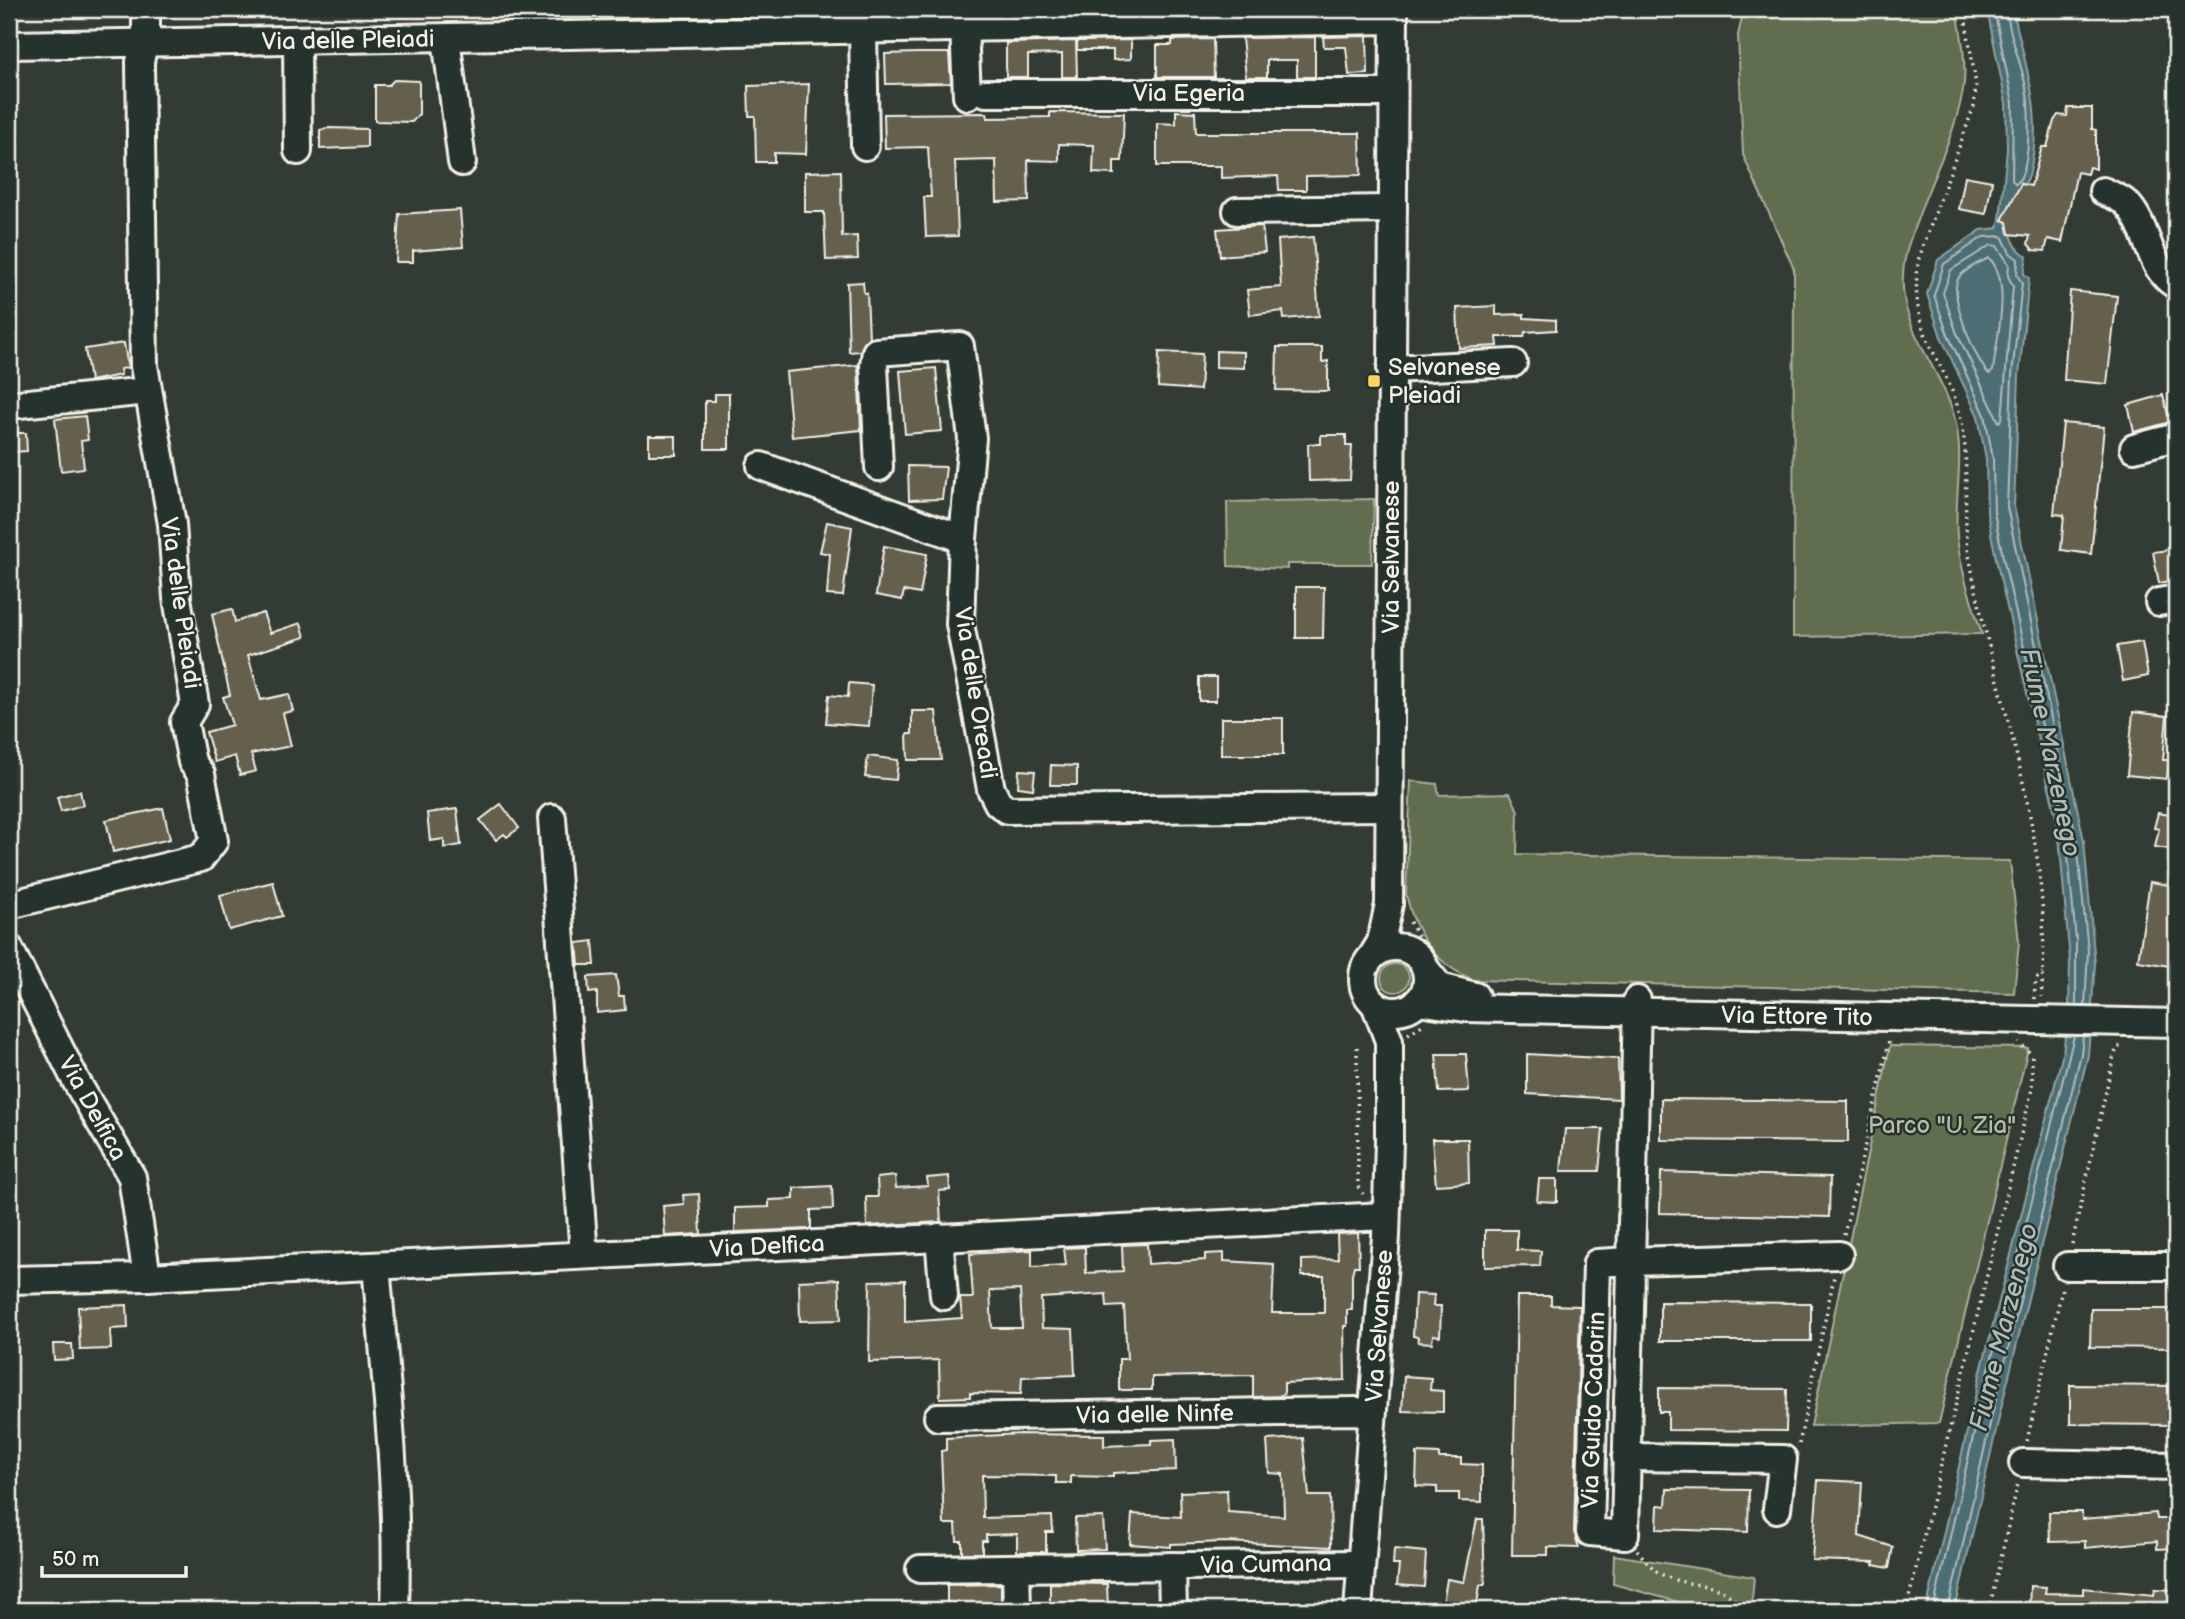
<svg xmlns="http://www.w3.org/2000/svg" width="2185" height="1619" font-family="'Balsamiq Sans',sans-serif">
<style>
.green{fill:#606d4f;stroke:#aaaf9c;stroke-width:2}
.water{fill:#4d6d74;stroke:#90a2a2;stroke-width:2}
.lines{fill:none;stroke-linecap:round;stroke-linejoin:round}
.shore{stroke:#b1bcba;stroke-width:2}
.building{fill:#655e4e;stroke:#f4f1e8;stroke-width:2;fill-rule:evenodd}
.minor-casing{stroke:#f4f1e8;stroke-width:32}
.path{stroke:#f4f1e8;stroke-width:3.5;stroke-dasharray:2 5;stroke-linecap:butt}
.minor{stroke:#26332d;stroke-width:26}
.poi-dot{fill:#ffd166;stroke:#26332d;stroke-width:2.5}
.labels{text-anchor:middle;stroke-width:5;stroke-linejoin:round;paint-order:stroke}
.street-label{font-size:24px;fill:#f4f1e8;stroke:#26332d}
.poi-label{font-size:24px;fill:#f4f1e8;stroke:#26332d;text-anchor:start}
.park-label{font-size:24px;fill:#b9bcab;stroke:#26332d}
.water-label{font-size:26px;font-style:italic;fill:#b1bcba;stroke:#26332d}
</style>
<rect width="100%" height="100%" fill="#333c34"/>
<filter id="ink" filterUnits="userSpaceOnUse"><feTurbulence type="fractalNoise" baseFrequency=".0143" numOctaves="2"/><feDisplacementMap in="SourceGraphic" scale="14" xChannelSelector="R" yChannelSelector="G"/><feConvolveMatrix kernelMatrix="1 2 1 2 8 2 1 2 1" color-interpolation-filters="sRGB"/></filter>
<g filter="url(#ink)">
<g class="green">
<path d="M1744 9H1957C1961 33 1966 58 1964 83 1959 124 1938 165 1923 204 1915 227 1904 250 1903 275 1899 332 1945 371 1956 424 1964 460 1954 499 1957 536 1960 569 1972 602 1982 634L1793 637 1794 269 1743 155 1738 35Z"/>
<polygon points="1374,499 1372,564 1287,564 1287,569 1228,566 1227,502"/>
<path d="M1411 781 1437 784 1439 795 1510 793 1518 811 1517 854 2010 861 2019 942 2014 993 1474 980C1435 964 1415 935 1406 894Z"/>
<circle cx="1395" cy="978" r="14"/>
<polygon points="1890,1046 2028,1048 1939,1423 1811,1426"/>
<polygon points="1614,1555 1754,1577 1751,1610 1685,1610 1686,1604 1613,1584"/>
</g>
<path class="water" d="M1987 9H2013C2025 68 2044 110 2030 172 2028 183 2019 190 2015 200 2007 221 2007 244 2027 256L2024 274 2029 278 2019 376 2014 506 2084 841 2095 964 2088 1055 2002 1404 1955 1610H1926L1980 1375 2063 1053 2069 1007 2070 961 2058 826 1997 564 1987 513 1986 459 1978 416 1941 337 1927 294 1938 260 1981 230 1998 228 2000 219 2007 149 2006 103Z"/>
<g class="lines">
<g class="shore">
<path d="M1994 9 2013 103 2012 180 2016 184C2032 170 2030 104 2025 83 2020 59 2008 33 2007 9"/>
<polygon points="1991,245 1997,246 2009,264 2008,276 2013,286 2002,419 1999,422 1956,331 1943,293 1951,270"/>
<path d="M1989 258C2013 282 1996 339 1993 371L1989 374C1976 362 1949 296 1958 279 1963 270 1980 262 1989 258Z"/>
<polyline points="2076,1006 2076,940 2065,824 2004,562 1994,512 1993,459 1985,415 1948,335 1934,295 1944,264 1983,237 2002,236 2010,253 2018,259 2017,275 2022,283 2012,375 2007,507 2077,842 2088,951 2085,1006"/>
<polyline points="1933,1610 1987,1377 2074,1036"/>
<polyline points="1948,1610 1995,1402 2081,1054 2083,1036"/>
</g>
</g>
<g class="building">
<polygon points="1367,36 1368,74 1349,75 1346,47 1324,47 1323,37"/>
<polygon points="1315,37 1315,77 1297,77 1297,60 1267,60 1267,77 1246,77 1242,38"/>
<polygon points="1213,39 1214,77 1157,77 1157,45 1172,45 1172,40"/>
<polygon points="1131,40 1131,59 1113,60 1113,50 1077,50 1077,41"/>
<polygon points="1076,41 1077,77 1062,77 1062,54 1028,55 1028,77 1006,77 1006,43"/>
<polygon points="918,53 949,53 951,83 886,84 885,54"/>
<polygon points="394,80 419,81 419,114 412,122 375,121 375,85 389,85"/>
<polygon points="809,84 806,154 774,153 774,162 756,162 755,116 749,116 748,86"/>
<polygon points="2068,108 2092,108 2092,129 2096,130 2096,169 2089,167 2087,174 2077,172 2062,242 2048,239 2045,251 2033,250 2028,244 2030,236 2009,234 2007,222 2002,220 2021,184 2031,186 2042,147 2047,147 2054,121 2058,115 2067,116"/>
<polygon points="1176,111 1195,112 1196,133 1360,133 1361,175 1306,176 1306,190 1279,190 1278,176 1221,178 1221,166 1157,166 1157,123 1176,124"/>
<polygon points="1050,112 1124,113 1122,161 1114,161 1114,174 1093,173 1094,145 1059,144 1059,161 1028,160 1029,201 997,202 996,160 955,161 958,236 926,237 924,197 931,197 928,147 885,148 884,114 987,113 988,118 1050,117"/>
<polygon points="328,128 367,129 367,147 320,149 320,130"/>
<polygon points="841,171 842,237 857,236 858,259 826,260 824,212 805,212 805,172"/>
<polygon points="1965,176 1992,181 1986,214 1959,209"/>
<polygon points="460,210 463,247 413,251 413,262 396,262 399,214"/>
<polygon points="1262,226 1265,252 1220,256 1217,229"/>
<polygon points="1313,237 1319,316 1284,319 1283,311 1250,315 1247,290 1281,287 1278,240"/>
<polygon points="863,282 864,293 867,293 869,338 860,351 849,352 847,283"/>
<polygon points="2070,291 2117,296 2107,384 2064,380"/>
<polygon points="1496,306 1496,315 1524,314 1524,318 1556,320 1556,330 1525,332 1524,337 1497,337 1498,346 1459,348 1457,308"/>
<polygon points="124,343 128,368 120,369 121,375 90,381 85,349"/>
<polygon points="1277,347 1322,347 1322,362 1328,361 1328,391 1276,390"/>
<polygon points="1216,351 1244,352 1244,368 1216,367"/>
<polygon points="1159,352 1202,354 1200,390 1158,387"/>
<polygon points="858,365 861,430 792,437 786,372"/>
<polygon points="936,368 942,431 905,434 900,371"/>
<polygon points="715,394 729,394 729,449 705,449 705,401 715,401"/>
<polygon points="2163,395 2170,422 2134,432 2128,405"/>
<polygon points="85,416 88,440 81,441 84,468 61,471 55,419"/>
<polygon points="2063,423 2104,427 2091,554 2061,550 2064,515 2054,514"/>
<polygon points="10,433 26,433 27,451 12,452"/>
<polygon points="1321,435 1346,435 1346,446 1352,446 1350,480 1309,481 1308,444 1321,444"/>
<rect x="649" y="436" width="27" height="19"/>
<polygon points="908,466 946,467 942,499 909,500"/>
<polygon points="827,522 852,527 843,596 827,595 830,554 820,552"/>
<polygon points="884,546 927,554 920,594 904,591 902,600 876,595"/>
<polygon points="2176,549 2176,580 2159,583 2153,552"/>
<polygon points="1296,587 1324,587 1323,638 1296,638"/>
<polygon points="232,609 235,622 263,613 270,633 301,623 305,637 248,655 261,700 289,694 293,711 283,713 291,746 251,754 256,771 240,775 235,756 215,762 206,732 232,725 223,697 230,695 212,614"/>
<polygon points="2142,642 2148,676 2123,681 2117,646"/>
<rect x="1199" y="677" width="17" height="24"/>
<polygon points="849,683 872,685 869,726 826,723 829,695 848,697"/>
<polygon points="912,711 936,711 941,760 908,760 907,734 912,734"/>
<polygon points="2133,712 2167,716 2163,760 2169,760 2167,779 2127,775"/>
<rect x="1221" y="718" width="62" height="37"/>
<polygon points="868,756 898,760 896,780 865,777"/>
<polygon points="1051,765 1077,766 1077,785 1050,785"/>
<polygon points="1019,770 1035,771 1033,789 1018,787"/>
<polygon points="80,791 83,805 61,811 57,797"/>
<polygon points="501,804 519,828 507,837 504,834 496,840 480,820"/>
<polygon points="163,808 170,839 113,852 106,820"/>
<polygon points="457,809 461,845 444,848 444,839 430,841 427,813"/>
<polygon points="2158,813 2176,816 2176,850 2155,847 2159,829 2154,828"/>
<polygon points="273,882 282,916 229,930 220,895"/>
<polygon points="2150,882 2176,886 2176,967 2138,961"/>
<polygon points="593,941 595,965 579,965 577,943"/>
<polygon points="616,975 619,996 624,996 625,1010 597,1013 597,992 589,993 588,977"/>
<polygon points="1436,1054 1466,1054 1469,1091 1439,1092"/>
<polygon points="1527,1054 1618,1059 1619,1099 1527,1094"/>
<polygon points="1661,1099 1848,1101 1848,1142 1661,1140"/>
<polygon points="1565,1129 1603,1129 1599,1171 1561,1171"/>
<polygon points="1432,1139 1468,1139 1469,1183 1436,1185"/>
<polygon points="1661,1172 1830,1177 1829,1217 1660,1213"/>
<polygon points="895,1176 896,1188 928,1186 927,1178 949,1176 950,1190 939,1191 941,1222 867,1226 866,1197 878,1197 877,1178"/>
<polygon points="1539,1179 1557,1179 1557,1202 1537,1201"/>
<polygon points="832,1186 833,1209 811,1210 811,1229 735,1232 735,1208 769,1207 769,1200 794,1199 794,1188"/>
<polygon points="699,1194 701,1234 665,1236 663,1206 684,1204 683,1195"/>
<polygon points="1485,1230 1517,1230 1517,1250 1541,1251 1540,1266 1485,1267"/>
<path d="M1358 1233 1359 1266H1354L1352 1274V1310H1347V1326H1344L1345 1380 1284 1383V1394L1279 1396 1253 1397V1375L1152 1377V1390H1119V1359H1127L1124 1306 1107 1307 1106 1294 1041 1298 1042 1328 1073 1329 1075 1375 1022 1377 1021 1394 970 1393V1397L940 1398 939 1360 869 1362 870 1281 905 1280V1322L962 1318 960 1298H973L970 1254 1032 1250V1267L1066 1265 1064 1248 1085 1247 1086 1273 1123 1271 1122 1245 1147 1244 1148 1264 1205 1260V1254L1224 1253V1261L1274 1264 1272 1313H1324V1276H1302V1260L1338 1259 1337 1234ZM1020 1290 1022 1328H992L990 1291Z"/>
<polygon points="839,1279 841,1320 800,1321 799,1281"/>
<polygon points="1415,1294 1434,1295 1433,1306 1441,1306 1440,1336 1433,1335 1432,1343 1418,1342 1418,1337 1413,1336"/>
<polygon points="1517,1296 1551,1296 1551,1305 1580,1306 1574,1532 1579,1548 1548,1547 1548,1555 1512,1555"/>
<polygon points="1660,1302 1811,1303 1811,1341 1660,1341"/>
<polygon points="127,1305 128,1328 110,1329 111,1349 80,1350 78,1307"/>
<polygon points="2091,1309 2176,1309 2176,1348 2090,1347"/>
<polygon points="53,1344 72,1344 73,1359 54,1360"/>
<polygon points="1404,1376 1431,1378 1430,1390 1443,1391 1443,1412 1402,1411"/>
<polygon points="2070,1385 2176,1386 2176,1425 2070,1424"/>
<polygon points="1659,1388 1787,1389 1786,1431 1668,1430 1668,1412 1659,1412"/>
<polygon points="1021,1434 1104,1435 1104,1446 1151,1444 1151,1440 1175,1439 1176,1470 1113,1473 1113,1477 1071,1476 1071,1483 1056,1483 1056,1476 982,1475 983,1518 1052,1516 1053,1532 1046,1532 1046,1552 1017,1552 1017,1534 986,1535 986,1541 982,1541 982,1553 962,1553 962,1541 957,1541 956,1524 944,1524 941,1451 946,1450 946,1438"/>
<polygon points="1303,1438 1309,1496 1330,1496 1331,1547 1224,1542 1171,1544 1171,1547 1130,1544 1132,1514 1181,1517 1180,1492 1227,1490 1228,1512 1284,1516 1283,1474 1269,1473 1267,1440"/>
<polygon points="1417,1453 1439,1454 1439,1458 1461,1458 1461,1464 1482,1465 1482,1502 1459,1501 1459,1493 1437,1493 1437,1487 1416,1486"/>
<polygon points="1818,1480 1862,1482 1859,1536 1893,1547 1889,1568 1873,1565 1874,1562 1812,1560"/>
<polygon points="1667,1489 1749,1490 1748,1532 1657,1529 1658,1505 1666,1506"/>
<polygon points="2049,1512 2082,1512 2082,1519 2156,1513 2157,1519 2176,1519 2176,1548 2157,1549 2157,1541 2085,1548 2085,1541 2050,1542"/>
<polygon points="1103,1517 1105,1549 1076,1550 1075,1518"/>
<polygon points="1477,1519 1483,1519 1485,1585 1480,1585 1476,1610 1442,1610 1447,1579 1464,1582"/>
<polygon points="1394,1549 1426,1552 1424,1587 1397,1585 1399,1565 1393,1565"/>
<polygon points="1050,1583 1107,1584 1108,1610 1050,1610"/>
<polygon points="1001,1584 1001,1610 947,1610 947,1585"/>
<polygon points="2030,1586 2046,1587 2045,1593 2083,1594 2083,1588 2154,1595 2155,1589 2176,1590 2176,1610 2029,1610"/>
</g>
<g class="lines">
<defs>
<g id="minor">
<polyline points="964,26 967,96"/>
<polyline points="863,30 865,146"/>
<polyline points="446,38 462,162"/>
<polyline points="297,41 298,151"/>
<polyline points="9,45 1393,20"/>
<polyline points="986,93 1392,93"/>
<path d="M2103 191C2111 195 2122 198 2128 205 2149 228 2148 269 2176 285"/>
<polyline points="1237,211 1393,209"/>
<polyline points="1391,369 1513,363"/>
<polyline points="9,405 148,391"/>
<polyline points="2134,448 2176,437"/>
<polyline points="761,466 963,539"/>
<polyline points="879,467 874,365 876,352 960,346 972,438 963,539 960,624 991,789 998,803 1007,810 1389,807"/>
<polyline points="2159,602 2176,599"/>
<polyline points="552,818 584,1255"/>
<polyline points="9,905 201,858 214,841 201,774 192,762 184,722 195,704 177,598 172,524 144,366 140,62 146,33 146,9"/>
<circle cx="1395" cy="979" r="32"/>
<polyline points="9,948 76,1081 132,1177 147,1277"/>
<polyline points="1373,955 1381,942 1389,904 1394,9"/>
<polyline points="1427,971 1440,987 1475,996"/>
<polyline points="1637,1000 1625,1535 1590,1532 1597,1263 1630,1261 1839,1255"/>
<polyline points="1418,1001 1465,1008 2176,1023"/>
<polyline points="939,1237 944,1296"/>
<path d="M376 1266C386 1380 399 1496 395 1610"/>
<polyline points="2067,1266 2176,1266"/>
<polyline points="9,1280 147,1277 1386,1216"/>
<polyline points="938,1417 1357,1411 1372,1414"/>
<polyline points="1626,1457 1783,1459 1777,1509"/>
<polyline points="2023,1463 2176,1466"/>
<polyline points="1172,1566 1173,1610"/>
<polyline points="1016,1568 1017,1610"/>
<polyline points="920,1569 1361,1564"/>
<polyline points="1358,1610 1386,1236 1389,1142 1389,1041 1375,1004"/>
</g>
</defs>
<use href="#minor" class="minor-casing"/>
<g class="path">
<path d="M1964 9 1976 85 1974 106 1919 258C1905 340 1952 361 1963 429 1969 470 1962 513 1969 555 1996 704 2057 843 2041 997"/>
<polyline points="1410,922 1425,948"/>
<polyline points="2034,999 2036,979 2043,973"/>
<polyline points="1408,1034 1422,1025"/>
<polyline points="1357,1047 1358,1185 1363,1194"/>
<polyline points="1844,1235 1890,1038"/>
<polyline points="2072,1244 2114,1055 2118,1047 2125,1046"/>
<polyline points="2027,1441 2063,1285"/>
<polyline points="1799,1444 1834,1277"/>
<path d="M1637 1550C1644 1558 1651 1568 1661 1574 1692 1591 1718 1576 1744 1610"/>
<polyline points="1906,1610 2032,1089 2032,1055 2019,1042"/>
<polyline points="1989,1610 2018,1483"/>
</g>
<use href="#minor" class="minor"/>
</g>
</g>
<rect class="poi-dot" x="1367" y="374" width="14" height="14" rx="3.5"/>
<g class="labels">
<g class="street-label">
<text transform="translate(348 40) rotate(-1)" y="8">Via delle Pleiadi</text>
<text x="1189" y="101">Via Egeria</text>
<text transform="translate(1391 557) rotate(-90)" y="8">Via Selvanese</text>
<text transform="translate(181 603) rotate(82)" y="8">Via delle Pleiadi</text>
<text transform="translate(976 693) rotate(81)" y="8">Via delle Oreadi</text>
<text transform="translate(1797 1016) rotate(1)" y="8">Via Ettore Tito</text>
<text transform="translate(93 1108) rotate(61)" y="8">Via Delfica</text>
<text transform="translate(767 1246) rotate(-3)" y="8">Via Delfica</text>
<text transform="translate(1379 1326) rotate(-86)" y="8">Via Selvanese</text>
<text transform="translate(1593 1410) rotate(-88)" y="8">Via Guido Cadorin</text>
<text transform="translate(1155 1414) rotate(-1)" y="8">Via delle Ninfe</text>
<text transform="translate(1266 1564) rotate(-1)" y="8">Via Cumana</text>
</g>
<g class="poi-label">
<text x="1388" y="375">Selvanese<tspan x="1388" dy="28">Pleiadi</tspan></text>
</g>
<g class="park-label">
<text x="1942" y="1133">Parco "U. Zia"</text>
</g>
<g class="water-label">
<text transform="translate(2051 752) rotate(78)" y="9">Fiume Marzenego</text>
<text transform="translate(2003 1327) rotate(-76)" y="9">Fiume Marzenego</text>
</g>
</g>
<rect width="2185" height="1619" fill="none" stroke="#26332d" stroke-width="35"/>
<rect x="18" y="18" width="2150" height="1584" fill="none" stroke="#f4f1e8" stroke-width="2.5" filter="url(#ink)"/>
<path d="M42 1566v10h144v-10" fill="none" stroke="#f4f1e8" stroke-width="3.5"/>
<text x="52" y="1566" font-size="21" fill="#f4f1e8" stroke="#26332d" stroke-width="5" paint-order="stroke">50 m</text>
</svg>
